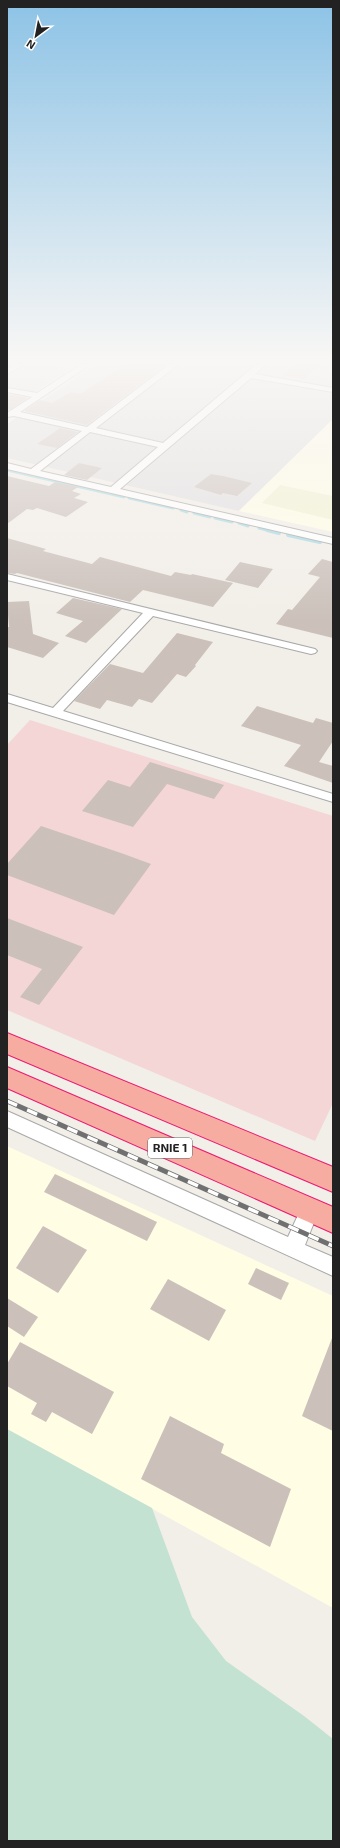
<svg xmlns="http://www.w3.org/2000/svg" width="340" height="1848" font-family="'Exo 2',sans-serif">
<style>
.residential{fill:#e0dedf}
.commercial{fill:#f4d6d7}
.education{fill:#fffde4}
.farmland{fill:#f2f2d2}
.wetland{fill:#c3e2d1}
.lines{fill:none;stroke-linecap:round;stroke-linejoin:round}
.stream-far1{stroke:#a5dae3;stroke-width:3}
.stream{stroke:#a5dae3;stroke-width:4}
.building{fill:#cbc0ba}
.minor-casing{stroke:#a9a9a9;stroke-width:2}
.trunk-casing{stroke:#ec1972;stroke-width:2}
.minor{fill:#fff;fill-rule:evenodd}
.trunk{fill:#f7aca2;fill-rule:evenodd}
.rail-casing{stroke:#707070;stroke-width:5}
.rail{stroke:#fff;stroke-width:3.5;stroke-dasharray:11;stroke-linecap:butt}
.labels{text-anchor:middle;stroke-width:3;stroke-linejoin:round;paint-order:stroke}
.shield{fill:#fff;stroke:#646464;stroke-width:1}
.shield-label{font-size:12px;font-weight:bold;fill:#222}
</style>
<rect width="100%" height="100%" fill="#f2eee8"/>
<g class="residential">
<polygon points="7,364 59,364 70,369 7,409"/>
<polygon points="97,364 333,364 333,419 239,511 7,458 7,424"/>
</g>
<polygon class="commercial" points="30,720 333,816 333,1103 315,1141 7,1010 7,745"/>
<g class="education">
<polygon points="333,419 333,532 239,511"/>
<polygon points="7,1146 333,1296 333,1608 7,1429"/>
</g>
<polygon class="farmland" points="280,485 333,496 333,520 262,503"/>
<polygon class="wetland" points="7,1429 152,1508 192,1617 226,1661 304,1716 333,1739 333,1841 7,1841"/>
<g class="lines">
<g class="stream-far1">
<polyline points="7,470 124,497"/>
<polyline points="129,498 173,508"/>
<polyline points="181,510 187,512"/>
<polyline points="194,513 210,517"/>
<polyline points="215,518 232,522"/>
<polyline points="239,523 248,526"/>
<polyline points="259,528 271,531"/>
</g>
<g class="stream">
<polyline points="267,530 279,533"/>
<polyline points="288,535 320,542"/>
</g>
</g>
<g class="building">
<polygon points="126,364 167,364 87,425 24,411 40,400 52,403 71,392 80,394"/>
<polygon points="295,364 321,364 304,379 282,375"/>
<polygon points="7,394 17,396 28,398 10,410 7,409"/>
<polygon points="60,428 78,432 57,448 37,444"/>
<polygon points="79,463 102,468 87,480 64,475"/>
<polygon points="211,474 223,476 252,483 237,496 223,493 221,495 194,487"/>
<polygon points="7,476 49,486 55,482 78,487 72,491 81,494 74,498 88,502 66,517 37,508 33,510 27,509 7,524"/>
<polygon points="7,538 46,549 43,551 92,564 100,557 171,576 175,572 191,575 192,574 233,583 213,607 143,590 130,602 17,573 15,574 7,573"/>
<polygon points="322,559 333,562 333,638 276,624 288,609 292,610 320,577 308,574"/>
<polygon points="240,562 273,569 258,588 225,580"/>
<polygon points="73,598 122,609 86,643 65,636 83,621 56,613"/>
<polygon points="29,601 33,634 59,643 43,658 7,647 7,627 9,627 7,602"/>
<polygon points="177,633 213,642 195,665 196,666 186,677 177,674 152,703 139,699 132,707 107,700 100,709 74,701 110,664 143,673"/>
<polygon points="257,706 313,723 316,718 333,723 333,741 319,762 333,766 333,783 284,766 301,745 241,726"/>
<polygon points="150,762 224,785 214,799 167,784 133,827 82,811 108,780 130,787"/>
<polygon points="41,826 121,853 151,864 114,915 7,875 7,864"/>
<polygon points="7,918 83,947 39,1005 20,997 42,969 7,955"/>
<polygon points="55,1174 157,1222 147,1241 44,1192"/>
<polygon points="43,1226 87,1250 58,1293 16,1268"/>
<polygon points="256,1268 289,1283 281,1300 248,1284"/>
<polygon points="168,1279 226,1310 209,1341 150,1309"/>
<polygon points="7,1298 38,1317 24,1337 7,1326"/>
<polygon points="332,1338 333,1338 333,1431 302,1416"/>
<polygon points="20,1342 114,1392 92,1434 52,1412 46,1422 31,1414 37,1403 7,1386 7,1364"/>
<polygon points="170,1416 224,1444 221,1453 291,1489 270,1547 141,1479"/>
</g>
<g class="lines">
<defs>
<g id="minor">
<polygon points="15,364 25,364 7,374 7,369"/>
<path d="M82 364H91L20 412 87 427 170 364H179L96 428 163 443 257 364H266L255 374 333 388V392L251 378 120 489 333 538V544L7 469V463L31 469 82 431 14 416 7 417V413L32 397 7 392V388L37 393ZM90 432 158 447 111 487 40 471Z"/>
<polygon points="7,574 315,649 317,651 315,653 311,654 153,616 63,711 333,794 333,802 7,702 7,694 53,708 143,613 7,580"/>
<polygon points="7,1111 288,1237 303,1204 310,1201 317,1204 319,1210 305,1245 333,1257 333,1276 7,1127"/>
</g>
<g id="trunk">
<polygon points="7,1033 333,1167 333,1192 7,1054"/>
<polygon points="7,1067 333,1207 333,1233 7,1088"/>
</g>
</defs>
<use href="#minor" class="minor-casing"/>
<use href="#trunk" class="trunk-casing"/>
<use href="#minor" class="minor"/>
<use href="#trunk" class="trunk"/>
<defs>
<polyline id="rail" points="7,1101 333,1246"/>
</defs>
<use href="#rail" class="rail-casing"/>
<use href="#rail" class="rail"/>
</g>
<linearGradient id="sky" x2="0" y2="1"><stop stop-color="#8dc3e6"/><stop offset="0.58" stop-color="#f9f7f5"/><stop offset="1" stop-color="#f9f7f5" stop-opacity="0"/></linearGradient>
<rect width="340" height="623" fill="url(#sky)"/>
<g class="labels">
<rect class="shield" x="148" y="1138" width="44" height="20" rx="3"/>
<g class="shield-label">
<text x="170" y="1152">RNIE 1</text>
</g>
</g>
<rect width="340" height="1848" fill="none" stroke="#222222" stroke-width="16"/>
<g transform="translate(36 36) rotate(212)" stroke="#ffffff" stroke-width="3" paint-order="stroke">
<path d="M0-3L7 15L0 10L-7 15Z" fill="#222222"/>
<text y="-6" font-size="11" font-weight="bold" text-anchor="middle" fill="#222222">N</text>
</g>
</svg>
